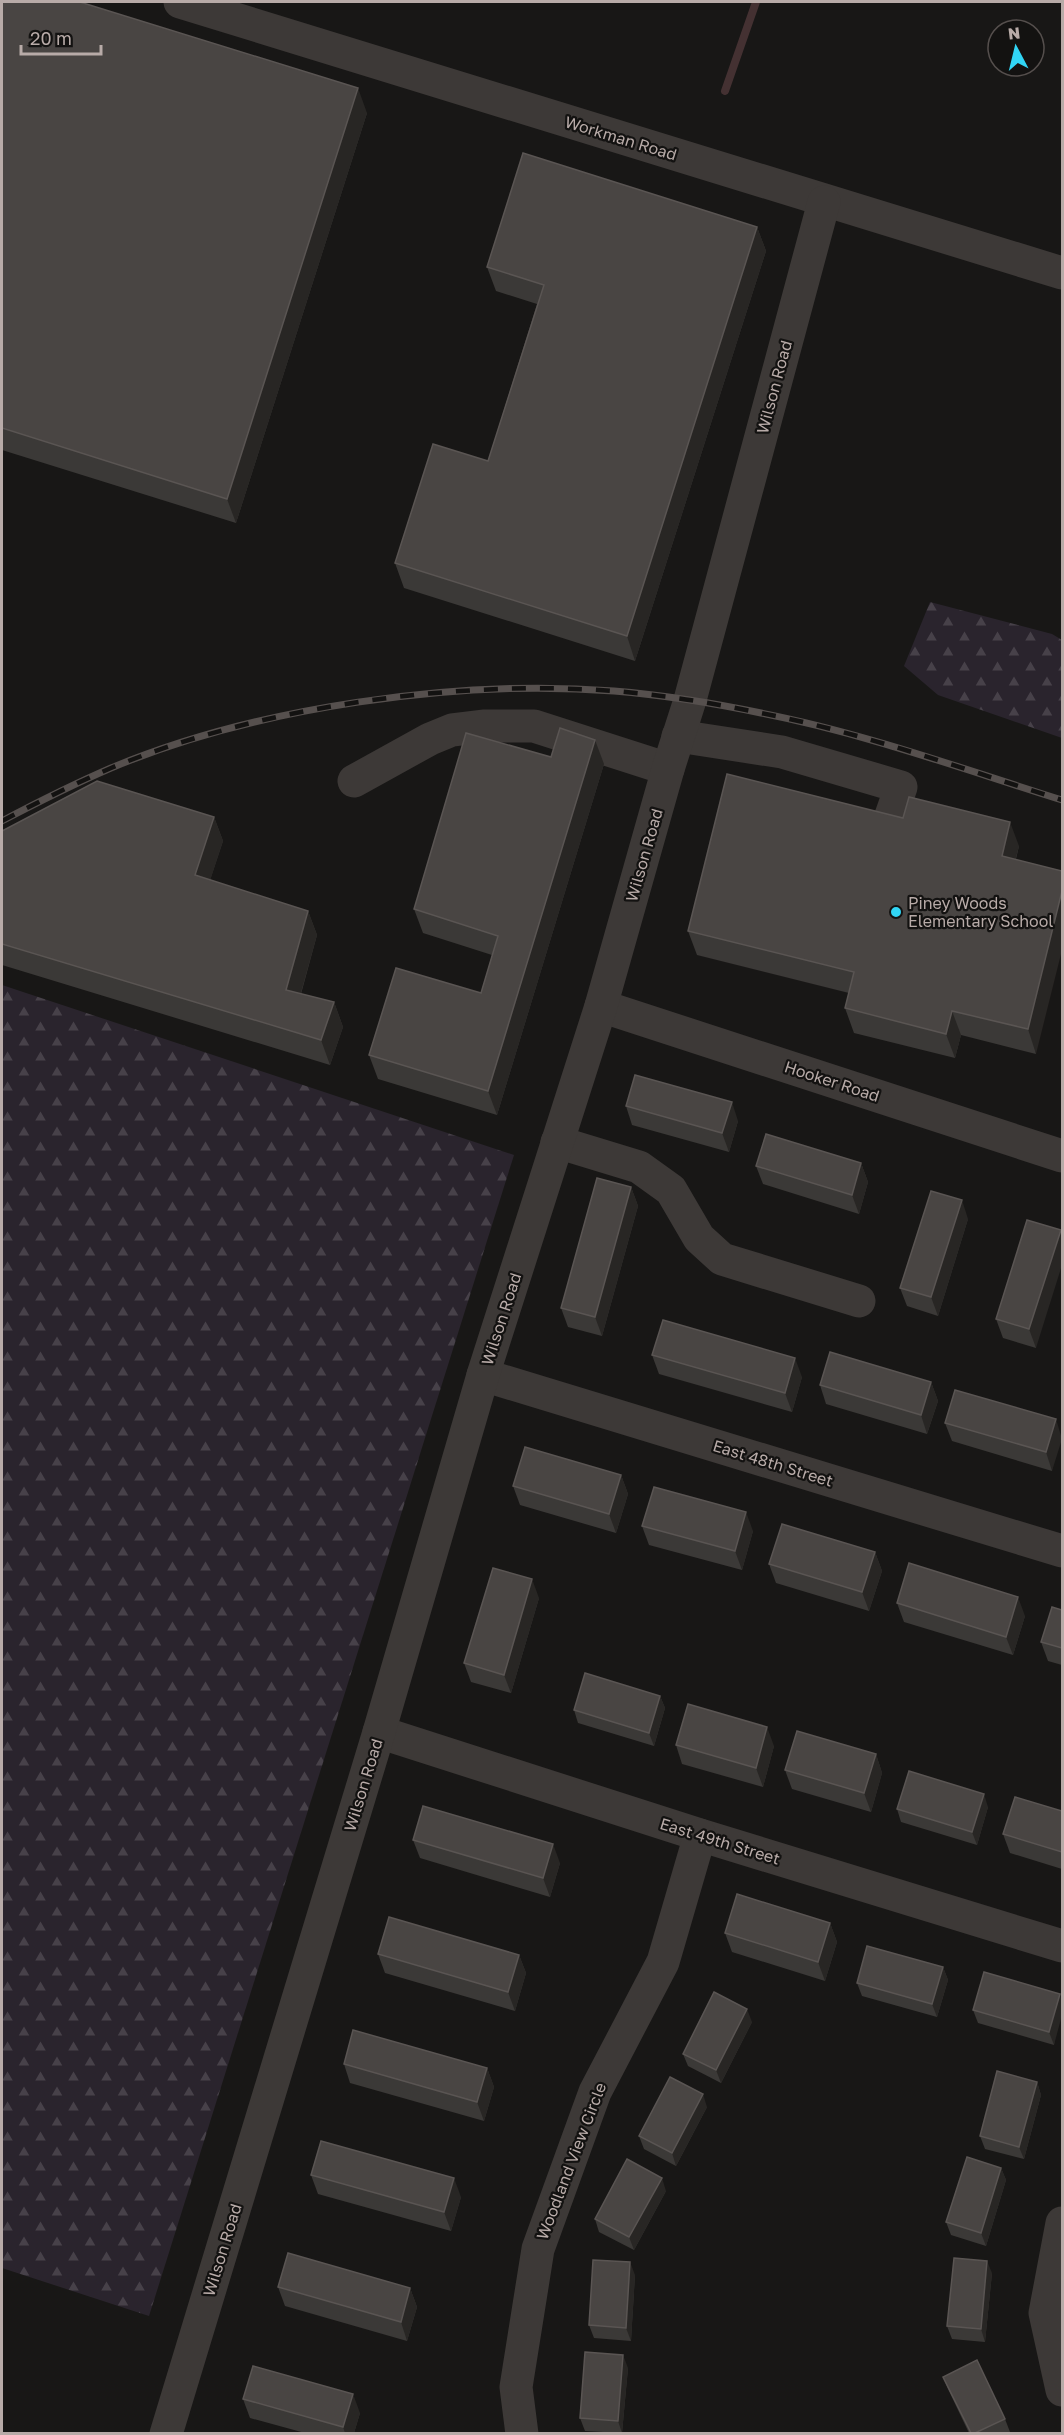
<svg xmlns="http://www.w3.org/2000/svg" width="1064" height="2435" font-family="'Golos Text',sans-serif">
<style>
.forest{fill:url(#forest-firs)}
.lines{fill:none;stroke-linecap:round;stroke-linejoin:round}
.stream{stroke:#443132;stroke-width:8}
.minor{stroke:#3d3937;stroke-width:33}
.rail-casing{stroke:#56504e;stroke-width:7}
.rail{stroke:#131211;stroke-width:4.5;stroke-dasharray:14;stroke-linecap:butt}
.wall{fill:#3b3937}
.shaded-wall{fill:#282624}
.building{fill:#494543;stroke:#5a5553;stroke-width:1.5}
.poi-dot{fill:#31d5f5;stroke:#131211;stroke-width:2}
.labels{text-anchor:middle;stroke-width:4.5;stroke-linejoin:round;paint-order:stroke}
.street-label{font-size:16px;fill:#b8aba8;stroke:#131211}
.poi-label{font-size:16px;fill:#b8aba8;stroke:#131211;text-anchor:start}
</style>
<defs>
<pattern id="forest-firs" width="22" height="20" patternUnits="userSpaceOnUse" patternTransform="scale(1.5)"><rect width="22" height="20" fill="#2a242d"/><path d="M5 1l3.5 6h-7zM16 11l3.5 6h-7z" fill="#474149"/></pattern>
</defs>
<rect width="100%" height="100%" fill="#181716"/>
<g class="forest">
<polygon points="930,602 1052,634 1062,640 1062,738 938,695 904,666"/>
<polygon points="2,985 514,1155 149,2316 2,2268"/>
</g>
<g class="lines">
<polyline class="stream" points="725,91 756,2"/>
<g class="minor">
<polyline points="180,2 1062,273"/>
<polyline points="678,736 782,752 901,787 886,830"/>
<polyline points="354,781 430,739 452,730 485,726 534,726 668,769"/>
<polyline points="601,1006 1062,1156"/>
<polyline points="557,1142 639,1167 671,1190 699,1238 722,1259 859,1301"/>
<polyline points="483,1375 1062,1551"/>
<polyline points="379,1732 700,1835 1062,1946"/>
<polyline points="1062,2223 1045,2313 1062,2390"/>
<polyline points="166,2434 379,1732 483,1375 601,1006 668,769 690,700 824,202"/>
<polyline points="522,2434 516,2387 538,2249 595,2092 663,1962 700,1835"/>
</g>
<defs>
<path id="rail" d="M2 821C38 802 74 784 111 768 257 707 456 679 614 691 663 695 713 703 761 713 864 733 963 769 1062 800"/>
</defs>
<use href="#rail" class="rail-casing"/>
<use href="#rail" class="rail"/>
</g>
<g class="wall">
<polygon points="2,2 367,113 236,523 2,450"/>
<polygon points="757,227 766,251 635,661 404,588 395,563 488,461 537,304 496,291 487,267"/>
<polygon points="551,757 604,764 497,1115 378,1079 369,1055 481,993 492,955 423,933 414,909"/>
<polygon points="214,817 223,841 210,880 308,911 317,935 301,994 334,1002 343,1027 330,1065 2,965 2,831"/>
<polygon points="1019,846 1016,859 1036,1054 961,1035 955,1058 854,1033 845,1008 849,993 697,955 688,931"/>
<polygon points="626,1106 738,1121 729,1152 632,1125"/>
<polygon points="861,1163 868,1182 859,1214 763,1184 756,1166"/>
<polygon points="631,1187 638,1206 602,1336 568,1327 561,1308"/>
<polygon points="968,1219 938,1316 907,1306 900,1288"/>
<polygon points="1027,1220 1036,1348 1003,1338 996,1319"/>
<polygon points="652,1355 802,1377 792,1412 659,1374"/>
<polygon points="931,1382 938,1401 927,1434 826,1404 820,1385"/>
<polygon points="1056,1419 1052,1471 952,1441 945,1423"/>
<polygon points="621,1475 628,1494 616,1533 520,1505 513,1486"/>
<polygon points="642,1526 753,1531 742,1570 649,1545"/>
<polygon points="875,1552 882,1571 869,1611 776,1583 769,1564"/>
<polygon points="539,1598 511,1693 471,1682 464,1663"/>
<polygon points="897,1603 1025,1616 1013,1655 904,1622"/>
<polygon points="1062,1610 1062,1665 1048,1661 1041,1642"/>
<polygon points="660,1696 665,1708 654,1746 578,1723 574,1710"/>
<polygon points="676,1745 774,1746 763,1787 682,1764"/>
<polygon points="876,1754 882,1773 871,1812 792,1789 785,1770"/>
<polygon points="988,1807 977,1845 901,1822 897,1809"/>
<polygon points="1062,1811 1062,1869 1010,1853 1003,1834"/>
<polygon points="413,1840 560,1863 550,1897 420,1858"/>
<polygon points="830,1923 837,1942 825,1981 732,1952 725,1933"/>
<polygon points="378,1954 519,1955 526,1973 515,2011 385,1973"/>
<polygon points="943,1967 948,1980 937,2017 862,1996 857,1983"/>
<polygon points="1060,1994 1054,2045 978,2023 973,2010"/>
<polygon points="752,2022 721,2083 688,2066 683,2054"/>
<polygon points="344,2064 487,2068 494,2087 484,2121 350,2083"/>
<polygon points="1037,2082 1041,2095 1024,2159 985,2149 980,2136"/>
<polygon points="707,2107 676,2166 644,2149 639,2136"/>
<polygon points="1001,2168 1006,2180 986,2246 951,2235 946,2222"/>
<polygon points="311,2175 461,2197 451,2231 318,2194"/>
<polygon points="666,2191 634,2250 599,2232 595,2219"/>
<polygon points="992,2273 985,2342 952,2339 947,2326"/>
<polygon points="635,2275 631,2341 594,2338 589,2325"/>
<polygon points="278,2287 410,2288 417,2307 407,2341 285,2306"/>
<polygon points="628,2368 622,2433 585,2431 580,2418"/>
<polygon points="943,2377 1005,2419 1010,2432 1007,2433 969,2433 948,2389"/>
<polygon points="243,2399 360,2413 354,2433 305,2433 250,2418"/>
</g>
<g class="shaded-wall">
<polygon points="358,88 367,113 236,523 227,499"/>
<polygon points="757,227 766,251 635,661 627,636"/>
<polygon points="595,740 604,764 497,1115 488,1091"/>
<polygon points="214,817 223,841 204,899 195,875"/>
<polygon points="1010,822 1019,846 1010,880 1002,856"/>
<polygon points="1062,891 1062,950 1036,1054 1028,1029"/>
<polygon points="308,911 317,935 295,1014 286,990"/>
<polygon points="334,1002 343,1027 330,1065 321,1040"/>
<polygon points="952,1011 961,1035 955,1058 946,1034"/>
<polygon points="732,1102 738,1121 729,1152 722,1133"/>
<polygon points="861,1163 868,1182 859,1214 852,1195"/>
<polygon points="631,1187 638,1206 602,1336 595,1317"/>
<polygon points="962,1200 968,1219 938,1316 931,1297"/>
<polygon points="1061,1230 1062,1235 1062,1265 1036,1348 1029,1329"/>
<polygon points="795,1358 802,1377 792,1412 785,1393"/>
<polygon points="931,1382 938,1401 927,1434 921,1415"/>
<polygon points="1056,1419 1062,1439 1052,1471 1046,1452"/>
<polygon points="621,1475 628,1494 616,1533 609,1514"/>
<polygon points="746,1512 753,1531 742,1570 735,1551"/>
<polygon points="875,1552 882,1571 869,1611 862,1592"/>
<polygon points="532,1579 539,1598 511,1693 504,1675"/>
<polygon points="1018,1597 1025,1616 1013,1655 1006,1637"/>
<polygon points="660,1696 665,1708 654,1746 649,1733"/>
<polygon points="767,1727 774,1746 763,1787 756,1768"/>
<polygon points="876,1754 882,1773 871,1812 864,1793"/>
<polygon points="984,1794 988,1807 977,1845 972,1832"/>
<polygon points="553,1844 560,1863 550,1897 543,1878"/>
<polygon points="830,1923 837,1942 825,1981 818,1962"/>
<polygon points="519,1955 526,1973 515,2011 508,1992"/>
<polygon points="943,1967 948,1980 937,2017 932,2004"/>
<polygon points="1060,1994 1062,2001 1062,2015 1054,2045 1049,2032"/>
<polygon points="747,2009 752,2022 721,2083 716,2070"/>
<polygon points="487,2068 494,2087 484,2121 477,2102"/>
<polygon points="1037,2082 1041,2095 1024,2159 1019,2147"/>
<polygon points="703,2094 707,2107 676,2166 672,2153"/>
<polygon points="1001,2168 1006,2180 986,2246 981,2233"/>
<polygon points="454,2178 461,2197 451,2231 444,2212"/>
<polygon points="662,2178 666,2191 634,2250 629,2237"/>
<polygon points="987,2261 992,2273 985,2342 981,2329"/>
<polygon points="630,2262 635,2275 631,2341 626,2328"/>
<polygon points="410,2288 417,2307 407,2341 401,2322"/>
<polygon points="623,2355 628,2368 622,2433 618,2421"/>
<polygon points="353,2394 360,2413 354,2433 345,2433 343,2427"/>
</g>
<g class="building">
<polygon points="2,2 80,2 358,88 227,499 2,428"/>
<polygon points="523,153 757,227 627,636 395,563 433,444 488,461 544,285 487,267"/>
<polygon points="560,728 595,740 488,1091 369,1055 396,968 481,993 498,936 414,909 466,733 551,757"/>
<polygon points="727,774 903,818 909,797 1010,822 1002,856 1062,871 1062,891 1028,1029 952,1011 946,1034 845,1008 854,972 688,931"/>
<polygon points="97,781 214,817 195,875 308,911 286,990 334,1002 321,1040 2,944 2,831"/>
<polygon points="635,1075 732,1102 722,1133 626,1106"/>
<polygon points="766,1134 861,1163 852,1195 756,1166"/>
<polygon points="597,1178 631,1187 595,1317 561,1308"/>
<polygon points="931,1191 962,1200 931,1297 900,1288"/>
<polygon points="1027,1220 1061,1230 1029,1329 996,1319"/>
<polygon points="663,1320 795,1358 785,1393 652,1355"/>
<polygon points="830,1352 931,1382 921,1415 820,1385"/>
<polygon points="955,1390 1056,1419 1046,1452 945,1423"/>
<polygon points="525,1447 621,1475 609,1514 513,1486"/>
<polygon points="654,1487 746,1512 735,1551 642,1526"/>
<polygon points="782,1524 875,1552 862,1592 769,1564"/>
<polygon points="909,1563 1018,1597 1006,1637 897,1603"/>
<polygon points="493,1568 532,1579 504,1675 464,1663"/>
<polygon points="1052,1607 1062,1610 1062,1648 1041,1642"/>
<polygon points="585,1673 660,1696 649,1733 574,1710"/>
<polygon points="688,1704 767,1727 756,1768 676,1745"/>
<polygon points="797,1731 876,1754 864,1793 785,1770"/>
<polygon points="909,1771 984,1794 972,1832 897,1809"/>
<polygon points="1015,1797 1062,1811 1062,1852 1003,1834"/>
<polygon points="423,1806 553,1844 543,1878 413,1840"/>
<polygon points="737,1894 830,1923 818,1962 725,1933"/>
<polygon points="389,1917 519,1955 508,1992 378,1954"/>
<polygon points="867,1946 943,1967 932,2004 857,1983"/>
<polygon points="984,1972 1060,1994 1049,2032 973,2010"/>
<polygon points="714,1992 747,2009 716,2070 683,2054"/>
<polygon points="353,2030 487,2068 477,2102 344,2064"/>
<polygon points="997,2071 1037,2082 1019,2147 980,2136"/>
<polygon points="670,2077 703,2094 672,2153 639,2136"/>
<polygon points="321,2141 454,2178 444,2212 311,2175"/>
<polygon points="967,2157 1001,2168 981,2233 946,2222"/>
<polygon points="627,2159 662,2178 629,2237 595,2219"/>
<polygon points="288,2253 410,2288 401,2322 278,2287"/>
<polygon points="954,2258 987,2261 981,2329 947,2326"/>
<polygon points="593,2260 630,2262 626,2328 589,2325"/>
<polygon points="585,2352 623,2355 618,2421 580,2418"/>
<polygon points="977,2360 1005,2419 975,2433 971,2433 943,2377"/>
<polygon points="253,2366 353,2394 343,2427 243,2399"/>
</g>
<circle class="poi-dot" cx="896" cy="912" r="6"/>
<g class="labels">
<g class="street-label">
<text transform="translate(621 138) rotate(17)" y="6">Workman Road</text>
<text transform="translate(774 387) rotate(-75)" y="6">Wilson Road</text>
<text transform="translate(644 855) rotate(-74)" y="6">Wilson Road</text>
<text transform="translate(832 1081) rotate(18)" y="6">Hooker Road</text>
<text transform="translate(501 1319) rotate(-72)" y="6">Wilson Road</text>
<text transform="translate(773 1463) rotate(17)" y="6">East 48th Street</text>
<text transform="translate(363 1785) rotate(-73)" y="6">Wilson Road</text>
<text transform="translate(720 1841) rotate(17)" y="6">East 49th Street</text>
<text transform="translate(571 2161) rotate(-69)" y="6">Woodland View Circle</text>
<text transform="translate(222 2250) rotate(-73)" y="6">Wilson Road</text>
</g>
<g class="poi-label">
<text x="908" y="909">Piney Woods<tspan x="908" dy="18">Elementary School</tspan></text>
</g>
</g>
<rect width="1064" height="2435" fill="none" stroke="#b8aba8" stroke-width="6"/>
<g transform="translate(1016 48) rotate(353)"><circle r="28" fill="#131211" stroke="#554f4d" stroke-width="1.5"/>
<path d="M0-4.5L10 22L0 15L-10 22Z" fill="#31d5f5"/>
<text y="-9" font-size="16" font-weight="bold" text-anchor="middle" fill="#b8aba8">N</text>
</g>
<path d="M21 45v9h80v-9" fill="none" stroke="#b8aba8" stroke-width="3"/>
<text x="30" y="45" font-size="18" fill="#b8aba8" stroke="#131211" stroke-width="4.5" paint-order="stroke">20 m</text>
</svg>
